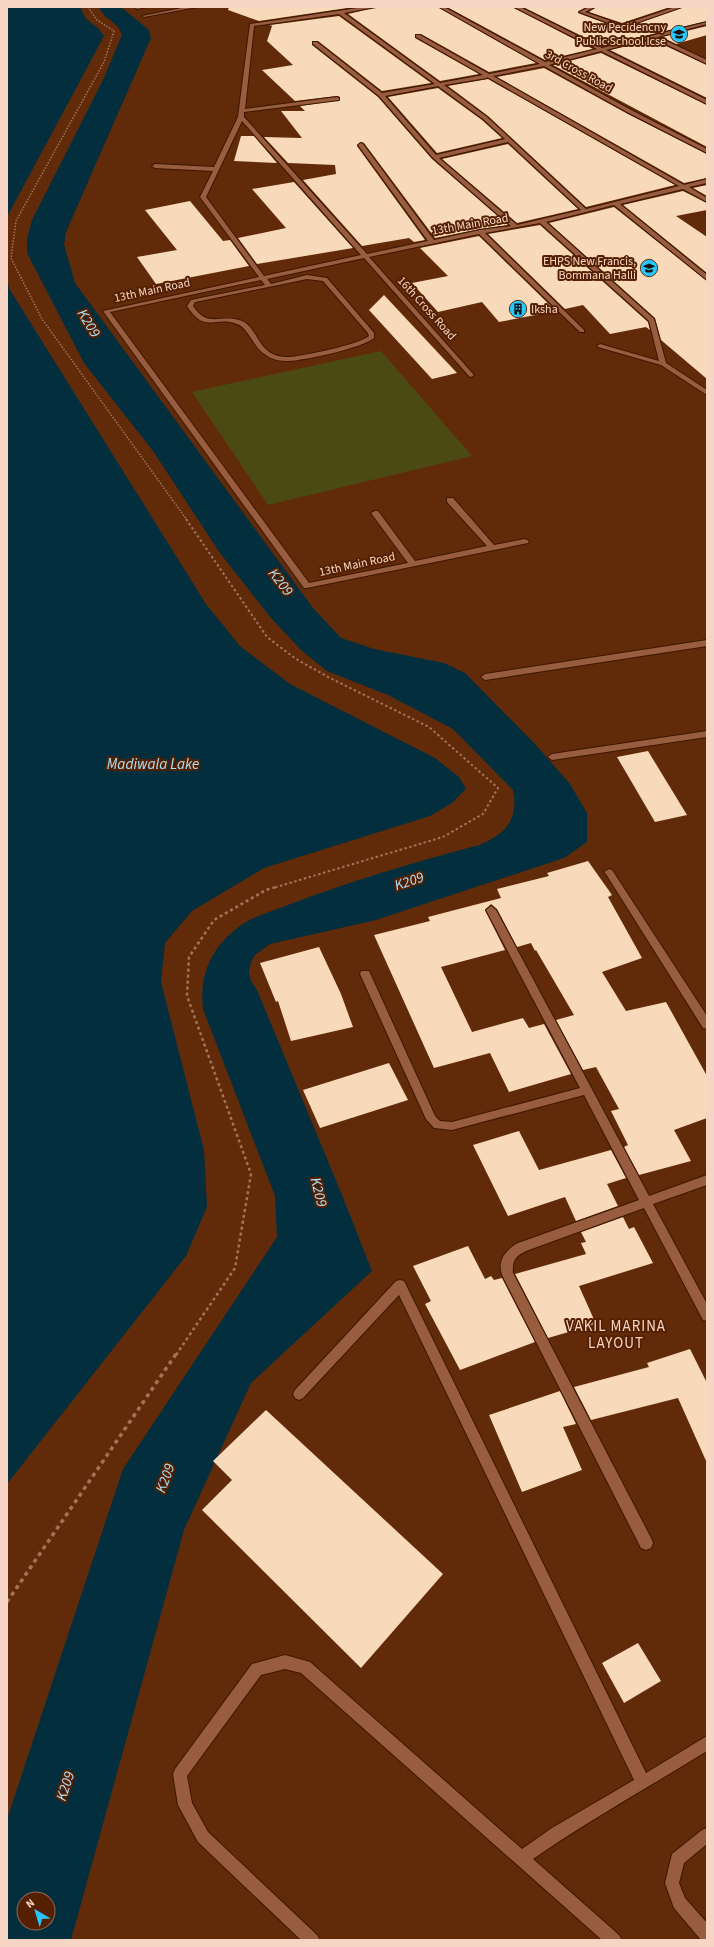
<svg xmlns="http://www.w3.org/2000/svg" width="714" height="1947" font-family="'Source Sans 3',sans-serif">
<style>
.green{fill:#4c4a13}
.water{fill:#022e3e;fill-rule:evenodd}
.building{fill:#f8d9ba}
.lines{fill:none;stroke-linecap:round;stroke-linejoin:round}
.street-casing{stroke:#3e1600;stroke-width:2}
.path-far3{stroke:#a1745a;stroke-width:1.5;stroke-dasharray:1.5 1.5;stroke-linecap:butt}
.path-far2{stroke:#a1745a;stroke-width:2;stroke-dasharray:2.5 2.5;stroke-linecap:butt}
.path-far1{stroke:#a1745a;stroke-width:2.5;stroke-dasharray:3 3;stroke-linecap:butt}
.path{stroke:#a1745a;stroke-width:3.5;stroke-dasharray:4 4;stroke-linecap:butt}
.street{fill:#985d3f;fill-rule:evenodd}
.labels{text-anchor:middle;stroke-width:4;stroke-linejoin:round;paint-order:stroke}
.far-poi-label{font-size:12px;fill:#f7d5c5;stroke:#552000;text-anchor:end}
.far-street-label{font-size:12px;fill:#f7d5c5;stroke:#552000}
.water-label{font-size:15px;font-style:italic;fill:#aae0f9;stroke:#552000}
.neighbourhood-label{font-size:15px;letter-spacing:1px;fill:#f7d5c5;stroke:#552000}
</style>
<rect width="100%" height="100%" fill="#612b0a"/>
<polygon class="green" points="381,351 472,456 268,505 192,392"/>
<g class="water">
<polygon points="7,7 80,7 86,19 98,28 104,36 7,217"/>
<path d="M99 7H121L149 30 151 38 66 232 64 244 75 283 313 608 341 638 374 649 444 663 465 673 536 745 570 784 587 813V842L564 858 376 920 270 944 255 955 251 962 249 972 251 981 257 990 342 1195 372 1271 251 1383 184 1530 71 1940H7V1819L123 1469 277 1237 275 1196 203 1009C199 977 210 950 236 929 250 917 270 912 288 905 350 881 415 862 479 845 505 834 519 820 513 790L453 729 388 695 327 671 301 650 271 618 220 553 153 451 84 363 27 253V239L32 220 103 80 122 35C119 22 104 20 99 7ZM24 1899H48V1923H24Z"/>
<polygon points="7,281 10,290 206,604 240,646 290,684 435,758 459,777 466,789 452,803 430,816 264,868 192,911 165,943 161,982 204,1150 207,1207 186,1256 7,1484"/>
</g>
<g class="building">
<polygon points="229,7 354,7 259,21 228,10"/>
<polygon points="377,7 438,7 536,63 489,72 421,34 415,34 415,38 479,74 440,81 348,14"/>
<polygon points="447,7 513,7 593,49 545,60"/>
<polygon points="523,7 586,7 578,13 621,29 683,7 707,7 707,21 602,46"/>
<polygon points="596,7 670,7 622,23 589,12"/>
<polygon points="339,16 431,83 382,91 318,41 312,41 312,45 378,97 432,159 508,225 480,229 435,238 364,143 360,142 357,146 425,240 414,242 409,238 362,246 303,180 336,174 335,165 288,163 264,137 302,138 281,111 305,111 300,106 340,100 340,97 337,96 295,101 262,70 293,65 267,41 272,26 270,25"/>
<polygon points="707,26 707,35 676,44 662,37"/>
<polygon points="653,40 707,65 707,98 610,50"/>
<polygon points="601,53 707,105 707,147 553,65"/>
<polygon points="544,68 626,113 707,154 707,178 684,183 497,77"/>
<polygon points="488,79 675,185 586,207 488,116 448,86"/>
<polygon points="438,88 482,120 502,138 437,153 388,97"/>
<polygon points="241,136 254,136 277,163 234,161"/>
<polygon points="508,144 578,209 517,223 442,159"/>
<polygon points="294,182 353,248 257,264 238,238 286,228 252,189"/>
<polygon points="707,185 707,196 693,188"/>
<polygon points="683,191 707,203 707,210 676,216 707,237 707,273 623,205"/>
<polygon points="190,201 223,241 230,240 249,266 156,284 137,257 177,250 145,210"/>
<polygon points="614,207 707,281 707,379 661,340 655,318 549,223"/>
<polygon points="540,225 648,322 650,330 646,327 610,334 583,305 565,309 488,234"/>
<polygon points="479,236 556,311 499,322 482,302 438,312 412,283 448,276 420,248"/>
<polygon points="384,295 457,373 432,379 369,310"/>
<polygon points="648,751 687,815 655,822 617,757"/>
<polygon points="588,861 612,895 608,897 642,958 602,972 626,1011 666,1002 707,1076 707,1118 674,1130 691,1161 639,1175 624,1147 628,1145 611,1111 619,1109 596,1067 583,1070 556,1020 574,1015 536,950 535,951 531,943 517,947 497,909 491,904 485,910 505,950 441,967 472,1032 523,1018 529,1028 544,1024 571,1074 509,1092 490,1053 434,1068 374,935 430,921 428,917 501,898 497,889 549,876 547,873"/>
<polygon points="319,947 341,994 353,1027 291,1041 278,1001 276,1002 260,963"/>
<polygon points="389,1063 408,1100 320,1128 303,1090"/>
<polygon points="519,1131 539,1170 611,1150 626,1178 607,1184 618,1206 576,1221 565,1197 508,1216 473,1145"/>
<polygon points="623,1217 629,1229 634,1227 653,1263 579,1286 596,1324 548,1338 515,1274 586,1254 581,1243 586,1242 581,1232"/>
<polygon points="468,1246 485,1279 491,1276 494,1280 502,1278 535,1342 460,1370 425,1304 431,1301 413,1266"/>
<polygon points="690,1349 707,1383 707,1463 678,1398 591,1420 574,1387 649,1367 647,1363"/>
<polygon points="560,1391 576,1424 563,1427 582,1470 522,1492 489,1415"/>
<polygon points="266,1410 443,1574 361,1668 202,1510 232,1480 213,1461"/>
<polygon points="638,1643 661,1681 624,1703 602,1663"/>
</g>
<g class="lines">
<defs>
<g id="street">
<polygon points="135,7 147,7 137,9"/>
<polygon points="187,7 197,7 144,17 142,16"/>
<path d="M364 7H376L344 13 440 83 483 75 416 37V35H420L489 74 540 64 439 7H444L545 62 597 49 514 7H520L602 48 707 22V24L658 37 707 60V64L653 38 606 50 707 100V104L601 51 549 65 631 110 707 149V153L627 112 544 66 493 76 684 185 707 179V183L689 187 707 198V202L683 189 620 204 707 275V280L614 205 546 222 654 319 666 363 707 390V395L661 365 598 347 597 346 600 344 659 361 649 321 540 223 485 233 584 330V332H580L479 234 369 257 473 374 474 375 471 377 469 376 364 258 267 279 271 284 307 275 327 278 374 333V338C362 348 306 360 289 361 281 361 272 360 266 355 253 348 249 328 237 324 214 315 206 335 187 306L191 300 265 285 261 280 110 312 309 583 408 563 371 513 375 511H378L415 561 487 546 447 502V498H453L494 545 525 539 529 541 528 543 307 588H304L103 311 259 277 200 197 213 171 155 168 152 166 155 164 214 167 238 117 250 24ZM339 14 435 84 382 93 317 42H313V44L379 96 433 158 511 226 480 230 434 240 363 144 361 143 358 145 428 241 367 254 244 117V112L339 100V98L337 97 245 109 254 26ZM487 78V77L679 186 586 209 487 117 444 85ZM438 86 483 119 505 139 436 155 385 96ZM242 121 361 255 264 276 206 197ZM508 142 581 210 517 225 439 158ZM307 279 323 281 368 333 369 336C358 345 303 356 289 357 281 357 274 356 268 351 258 344 254 326 242 321 221 313 208 329 193 306L195 302Z"/>
<polygon points="589,7 595,7 585,12 622,25 675,7 682,7 622,28 579,12"/>
<polygon points="707,640 707,646 485,680 481,677 485,674"/>
<polygon points="707,731 707,737 552,760 548,757 552,754"/>
<polygon points="609,869 612,870 707,1016 707,1029 703,1028 606,874 604,872"/>
<path d="M491 906 496 910 649 1196 707 1175V1185L653 1204 707 1304V1321L703 1320 644 1208 526 1251C516 1256 512 1260 513 1273L651 1538 653 1543 651 1548 646 1550 641 1548 503 1277C496 1262 505 1250 518 1243L639 1200 584 1095 452 1130 434 1128 426 1119 360 974 361 971H369L435 1116 440 1121 452 1122 580 1088 486 910Z"/>
<path d="M400 1280 404 1281 646 1773 707 1736V1751C649 1787 589 1820 533 1859L619 1935 622 1940H602L301 1673 285 1669 261 1675 187 1776 192 1803 208 1832 317 1935 320 1940H301L198 1842 178 1805 173 1774 175 1769 252 1664 285 1655 310 1662 522 1849 552 1828 634 1780 399 1295 303 1398 299 1400 295 1398 293 1394 295 1390 396 1281Z"/>
<polygon points="707,1828 707,1844 684,1863 679,1883 685,1898 707,1923 707,1940 701,1940 674,1908 665,1883 672,1854 702,1830"/>
</g>
</defs>
<use href="#street" class="street-casing"/>
<polyline class="path-far3" points="88,7 97,20 114,31 104,62 16,221 11,258 42,319 187,520"/>
<polyline class="path-far2" points="186,519 267,637 296,659 330,678 429,727 498,788 483,814 443,837 273,888"/>
<polyline class="path-far1" points="176,1355 235,1268 251,1174 187,996 189,957 214,920 266,890 276,887"/>
<polyline class="path" points="7,1602 176,1354"/>
<use href="#street" class="street"/>
</g>
<defs>
<symbol id="school-disc" viewBox="-11 -11 22 22"><circle r="9.5" fill="#27c8ff" stroke="#552000"/><path d="M0-5L7-2L0 1L-7-2ZM-4 1L0 2.5L4 1V4Q0 6-4 4Z" fill="#111"/></symbol>
<symbol id="building-disc" viewBox="-11 -11 22 22"><circle r="9.5" fill="#27c8ff" stroke="#552000"/><path d="M-4-6H4V6H1V3H-1V6H-4ZM-2.5-4.3h1.7v1.8h-1.7ZM.8-4.3h1.7v1.8H.8ZM-2.5-1h1.7V.8h-1.7ZM.8-1h1.7V.8H.8Z" fill="#111"/></symbol>
</defs>
<g fill-rule="evenodd">
<use href="#school-disc" x="669" y="24" width="20" height="20"/>
<use href="#school-disc" x="639" y="258" width="20" height="20"/>
<use href="#building-disc" x="508" y="299" width="20" height="20"/>
</g>
<g class="labels">
<g class="far-poi-label">
<text x="666" y="31">New Pecidencny<tspan x="666" dy="14">Public School Icse</tspan></text>
<text x="636" y="265">EHPS New Francis,<tspan x="636" dy="14">Bommana Halli</tspan></text>
<text x="531" y="313" text-anchor="start">Iksha</text>
</g>
<g class="far-street-label">
<text transform="translate(579 71) rotate(29)" y="4">3rd Cross Road</text>
<text transform="translate(470 224) rotate(-10)" y="4">13th Main Road</text>
<text transform="translate(152 290) rotate(-12)" y="4">13th Main Road</text>
<text transform="translate(427 308) rotate(48)" y="4">16th Cross Road</text>
<text transform="translate(357 564) rotate(-12)" y="4">13th Main Road</text>
</g>
<g class="water-label">
<text transform="translate(89 323) rotate(59)" y="5">K209</text>
<text transform="translate(281 582) rotate(52)" y="5">K209</text>
<text x="153" y="769">Madiwala Lake</text>
<text transform="translate(409 881) rotate(-19)" y="5">K209</text>
<text transform="translate(319 1192) rotate(76)" y="5">K209</text>
<text transform="translate(165 1478) rotate(-70)" y="5">K209</text>
<text transform="translate(65 1786) rotate(-72)" y="5">K209</text>
</g>
<g class="neighbourhood-label">
<text x="616" y="1331">VAKIL MARINA<tspan x="616" dy="17">LAYOUT</tspan></text>
</g>
</g>
<rect width="714" height="1947" fill="none" stroke="#f7d5c5" stroke-width="16"/>
<g transform="translate(36 1911) rotate(322)"><circle r="19" fill="#552000" stroke="#96684f"/>
<path d="M0-3L7 15L0 10L-7 15Z" fill="#27c8ff"/>
<text y="-6" font-size="11" font-weight="bold" text-anchor="middle" fill="#f7d5c5">N</text>
</g>
</svg>
